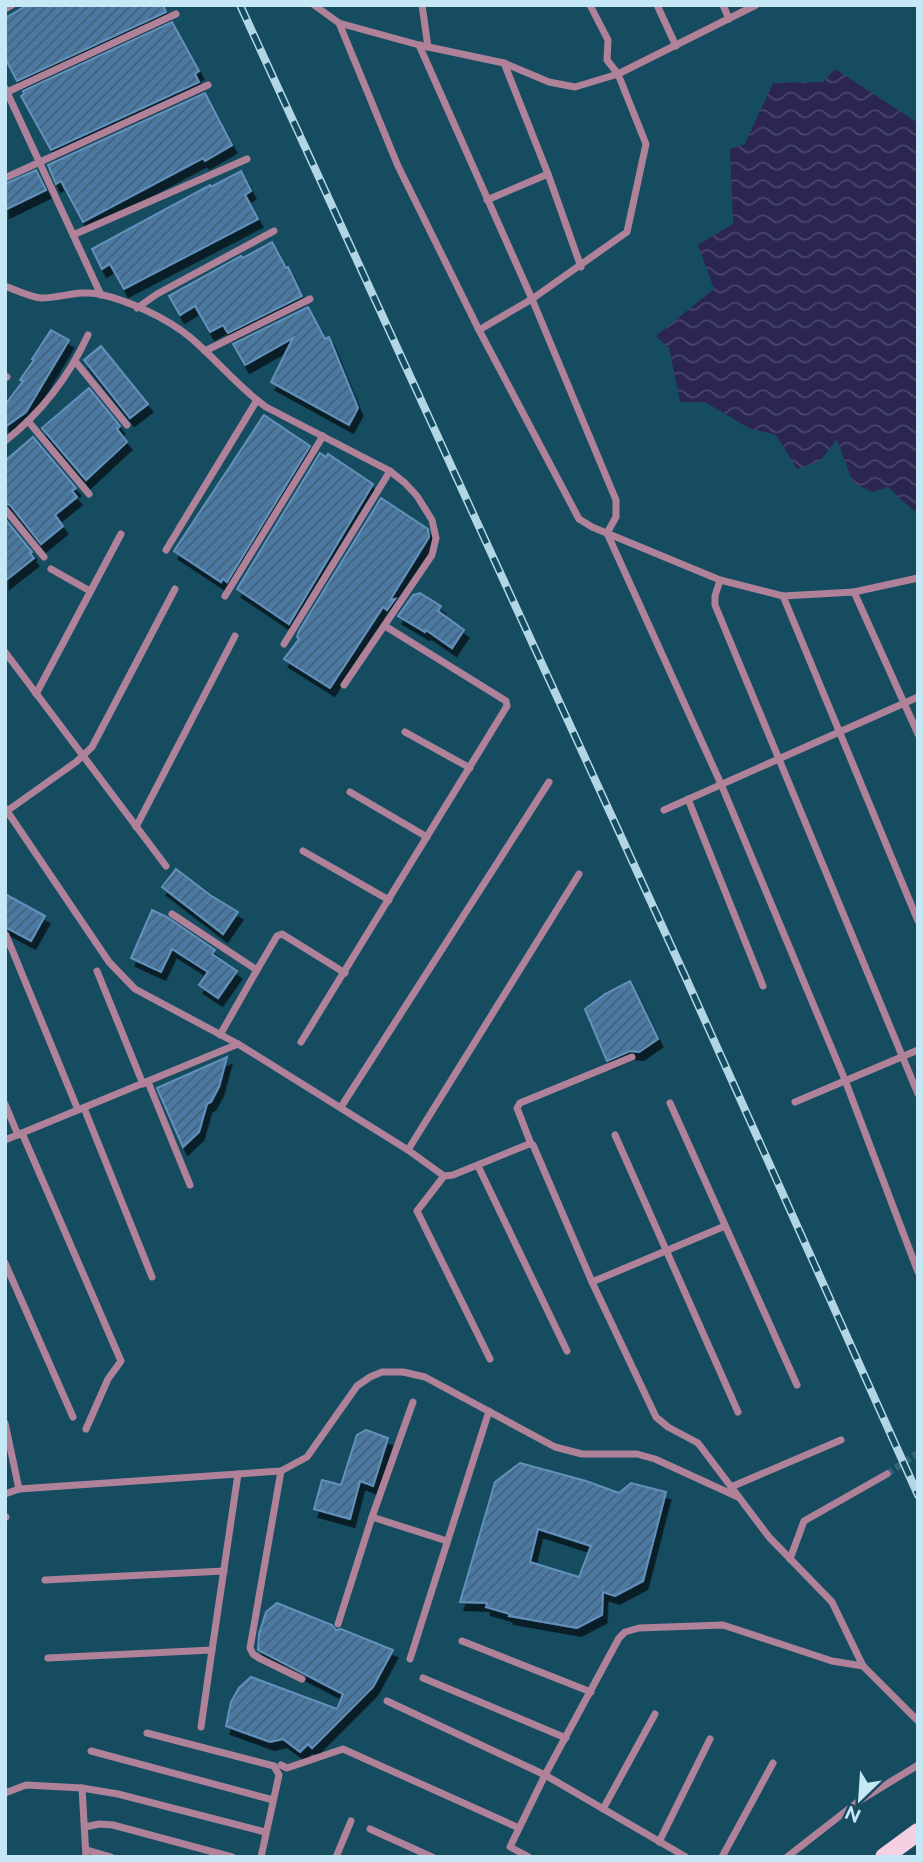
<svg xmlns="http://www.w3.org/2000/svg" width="923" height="1862" font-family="Raleway,sans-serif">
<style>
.water{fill:url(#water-waves)}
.building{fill:url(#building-hatch);stroke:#6391bb;stroke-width:2;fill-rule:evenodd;filter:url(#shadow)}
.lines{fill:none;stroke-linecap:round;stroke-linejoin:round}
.street-tunnel{stroke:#306376;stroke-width:7;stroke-dasharray:7 3.5;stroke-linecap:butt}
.street{stroke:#af8299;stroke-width:7}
.primary{stroke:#f5cfe2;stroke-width:18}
.rail-casing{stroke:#b2d6e4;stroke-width:8}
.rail{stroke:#164c60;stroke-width:5;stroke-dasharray:16;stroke-linecap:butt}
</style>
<defs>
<pattern id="water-waves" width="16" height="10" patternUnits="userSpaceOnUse" patternTransform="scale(1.75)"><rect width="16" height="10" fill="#2b2554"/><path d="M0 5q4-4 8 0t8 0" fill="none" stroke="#48456d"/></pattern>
<pattern id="building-hatch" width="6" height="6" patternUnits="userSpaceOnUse" patternTransform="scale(1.75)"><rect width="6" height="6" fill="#4c79a1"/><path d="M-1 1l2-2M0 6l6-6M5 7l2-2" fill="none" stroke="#44627a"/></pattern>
<filter id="shadow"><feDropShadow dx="4.5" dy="8" stdDeviation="0" flood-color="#0009"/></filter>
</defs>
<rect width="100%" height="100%" fill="#164c60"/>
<polygon class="water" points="835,69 918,123 918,509 914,511 888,487 873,492 853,483 837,439 820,461 797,469 776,435 749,428 705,402 680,402 669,348 656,336 714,289 698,245 733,224 730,149 745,144 773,83 823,82"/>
<g class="building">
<polygon points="28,5 163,5 166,12 17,81 5,58 5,18"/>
<polygon points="172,22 199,71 195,74 199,82 51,150 21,96 24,94 23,91"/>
<polygon points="205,93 232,145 205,161 203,158 83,222 61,181 56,184 48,165"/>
<polygon points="36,170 46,190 5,210 5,184"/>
<polygon points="241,171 251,191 245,195 258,219 124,289 110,264 102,269 92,249 210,185 211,187"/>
<polygon points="272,242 286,268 288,267 302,296 228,333 223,325 210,332 195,306 180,315 169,296 241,256 243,258"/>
<polygon points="308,307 325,339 329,337 358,408 349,425 271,382 293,338 245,365 233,344"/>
<polygon points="51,330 69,340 26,412 5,427 5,405 23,381 20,380 34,360 32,359"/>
<polygon points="101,346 148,404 130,418 84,360"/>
<polygon points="89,388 120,426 117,429 127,442 86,480 42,428"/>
<polygon points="264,415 310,446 227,582 223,579 221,582 174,551"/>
<polygon points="33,437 76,488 72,491 77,497 55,515 63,526 41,544 10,505 5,503 5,461"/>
<polygon points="320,453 326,457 328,454 373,484 289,624 237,589"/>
<polygon points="381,498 428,529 429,537 390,600 395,599 387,610 383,607 330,688 284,659 299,639 297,637 299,631"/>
<polygon points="5,519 32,552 30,553 34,558 5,581"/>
<polygon points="420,593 441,606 438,611 464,630 452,648 426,630 425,632 398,616 413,595"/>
<polygon points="176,869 210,895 238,912 223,934 162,887"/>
<polygon points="5,894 45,916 31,941 5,927"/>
<polygon points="152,910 167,917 215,950 212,954 237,971 218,998 199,985 208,972 172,949 161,972 131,958"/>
<polygon points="630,981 658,1039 639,1052 630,1051 607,1061 585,1009 605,994"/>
<polygon points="227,1057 219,1087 211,1102 207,1104 199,1132 183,1147 157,1088"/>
<polygon points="366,1430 388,1438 373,1486 360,1481 350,1519 314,1509 322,1480 341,1485 357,1435"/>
<path d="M520 1463 586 1481 619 1493 631 1483 666 1492 643 1581 615 1596 603 1592 602 1615 577 1628 509 1616 510 1614 486 1607 487 1603 460 1602 495 1482ZM538 1529 591 1546 579 1577 530 1562Z"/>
<polygon points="277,1603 332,1625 336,1630 341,1629 393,1650 373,1687 312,1748 308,1744 300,1752 283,1739 270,1742 226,1726 231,1702 239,1688 251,1677 337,1709 343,1694 258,1650 259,1634 266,1612"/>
</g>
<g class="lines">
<polyline class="street-tunnel" points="887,1474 918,1453"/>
<g class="street">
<polyline points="314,5 339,23"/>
<polyline points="422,5 428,47"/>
<polyline points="657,5 676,46"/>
<polyline points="723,5 729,19"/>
<polyline points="756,5 618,74 575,87 549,82 504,63 419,45 339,23 398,166 479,330 579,519 592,527 720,580 783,596 918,921"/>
<polyline points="5,9 12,5"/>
<polyline points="419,45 532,299 616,500 616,517 607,533 721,784 845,1080 918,1272"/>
<polyline points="504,63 548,174 581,267"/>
<polyline points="5,88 101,295"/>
<polyline points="5,93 176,14"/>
<polyline points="5,178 208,85"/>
<polyline points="487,200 548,174"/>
<polyline points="73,235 247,159"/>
<path d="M5 286C16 290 30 297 41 298 61 298 79 290 99 294 130 301 167 318 191 338 217 360 238 387 266 407L390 471 405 483 417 496 432 520 436 538 432 555 344 685"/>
<polyline points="137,308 157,294 274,231"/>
<polyline points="479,330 532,299 627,232 646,144 618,74 607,60 608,40 590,5"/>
<polyline points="205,351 310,299"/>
<polyline points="75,361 127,425"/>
<polyline points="5,376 7,377"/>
<polyline points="28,421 89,494"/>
<path d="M5 441C41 413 69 376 88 335"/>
<polyline points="5,509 44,557"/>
<polyline points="166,550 257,400"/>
<polyline points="51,569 90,591"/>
<polyline points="720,580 715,596 715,605 918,1094"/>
<polyline points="854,592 918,578"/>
<polyline points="225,596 323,436"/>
<polyline points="783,596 854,592 918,734"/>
<polyline points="284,644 390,471"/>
<polyline points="5,652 166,866"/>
<polyline points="36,694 121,534"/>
<polyline points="405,732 470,768"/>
<polyline points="350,792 427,837"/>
<polyline points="688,799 763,986"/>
<polyline points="5,808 109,962 135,989 238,1044 408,1150 444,1176 453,1175 529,1144 533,1145 592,1282 656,1417 668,1427 698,1443 769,1537 832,1602 863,1666 918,1721"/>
<polyline points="664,810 918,697"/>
<polyline points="7,811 76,762 92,747 175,589"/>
<polyline points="136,827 235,636"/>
<polyline points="303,851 389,900"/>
<polyline points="172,914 257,970 220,1035"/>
<polyline points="6,935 78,1110"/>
<polyline points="257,970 277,936 282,934 345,973"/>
<polyline points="97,971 143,1084"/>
<polyline points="301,1042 507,706 506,701 385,626"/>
<polyline points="148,1082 190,1185"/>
<polyline points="795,1102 918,1050"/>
<polyline points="670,1103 797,1385"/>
<polyline points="5,1104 18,1135"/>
<polyline points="341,1107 549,782"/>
<polyline points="84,1108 152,1277"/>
<polyline points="22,1133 121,1361 108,1379 86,1429"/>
<polyline points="615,1135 738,1412"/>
<polyline points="5,1140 238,1044"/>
<polyline points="531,1144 517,1108 520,1103 632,1057"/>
<polyline points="408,1150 579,874"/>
<polyline points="478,1166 567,1351"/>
<polyline points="444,1176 417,1211 490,1359"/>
<polyline points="5,1263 73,1417"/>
<polyline points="592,1282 725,1226"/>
<polyline points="5,1423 19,1489"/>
<polyline points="281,1471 250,1648 253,1654 259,1658 302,1679"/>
<polyline points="731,1487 841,1440"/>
<polyline points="5,1494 19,1489 281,1471 307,1457 357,1386 370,1377 382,1372 403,1372 425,1377 555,1447 582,1454 637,1454 655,1459 738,1497"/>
<polyline points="5,1517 6,1517"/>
<polyline points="372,1517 447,1541"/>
<polyline points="790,1559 804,1521 887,1474"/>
<polyline points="45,1580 224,1571"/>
<polyline points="338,1624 372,1517 413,1402"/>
<polyline points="462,1641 591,1692"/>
<polyline points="48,1658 212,1650 238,1474"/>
<polyline points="410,1659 489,1411"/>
<polyline points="423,1678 566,1738"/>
<polyline points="387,1701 545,1775 686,1857"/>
<polyline points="201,1727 212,1650"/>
<polyline points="147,1733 274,1766 279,1775 261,1857"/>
<polyline points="91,1751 273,1800"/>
<polyline points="281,1765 287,1768 343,1749 519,1828"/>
<polyline points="82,1788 86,1857"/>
<polyline points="5,1793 26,1785 82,1788 118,1794 265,1832"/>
<polyline points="603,1809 655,1714"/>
<polyline points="85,1827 99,1824 113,1825 232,1857"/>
<polyline points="370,1829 432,1857"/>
<polyline points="659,1842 710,1739"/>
<polyline points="87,1850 111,1857"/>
<polyline points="336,1857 351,1821"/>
<polyline points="529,1857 510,1847 545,1775 619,1638 625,1632 639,1628 723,1625 832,1661 863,1666"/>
<polyline points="722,1857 773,1763"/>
<polyline points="787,1857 859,1801 918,1765"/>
</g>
<polyline class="primary" points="884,1857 918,1832"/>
<defs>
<polyline id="rail" points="240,5 685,976 918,1495"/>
</defs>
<use href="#rail" class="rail-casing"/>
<use href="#rail" class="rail"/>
</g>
<rect width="923" height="1862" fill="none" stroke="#c6e7f5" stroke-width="14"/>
<g transform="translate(860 1799) rotate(205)" stroke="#164c60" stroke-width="5" paint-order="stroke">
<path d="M0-5L12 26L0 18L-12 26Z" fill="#c6e7f5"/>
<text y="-10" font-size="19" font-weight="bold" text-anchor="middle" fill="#c6e7f5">N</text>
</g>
</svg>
